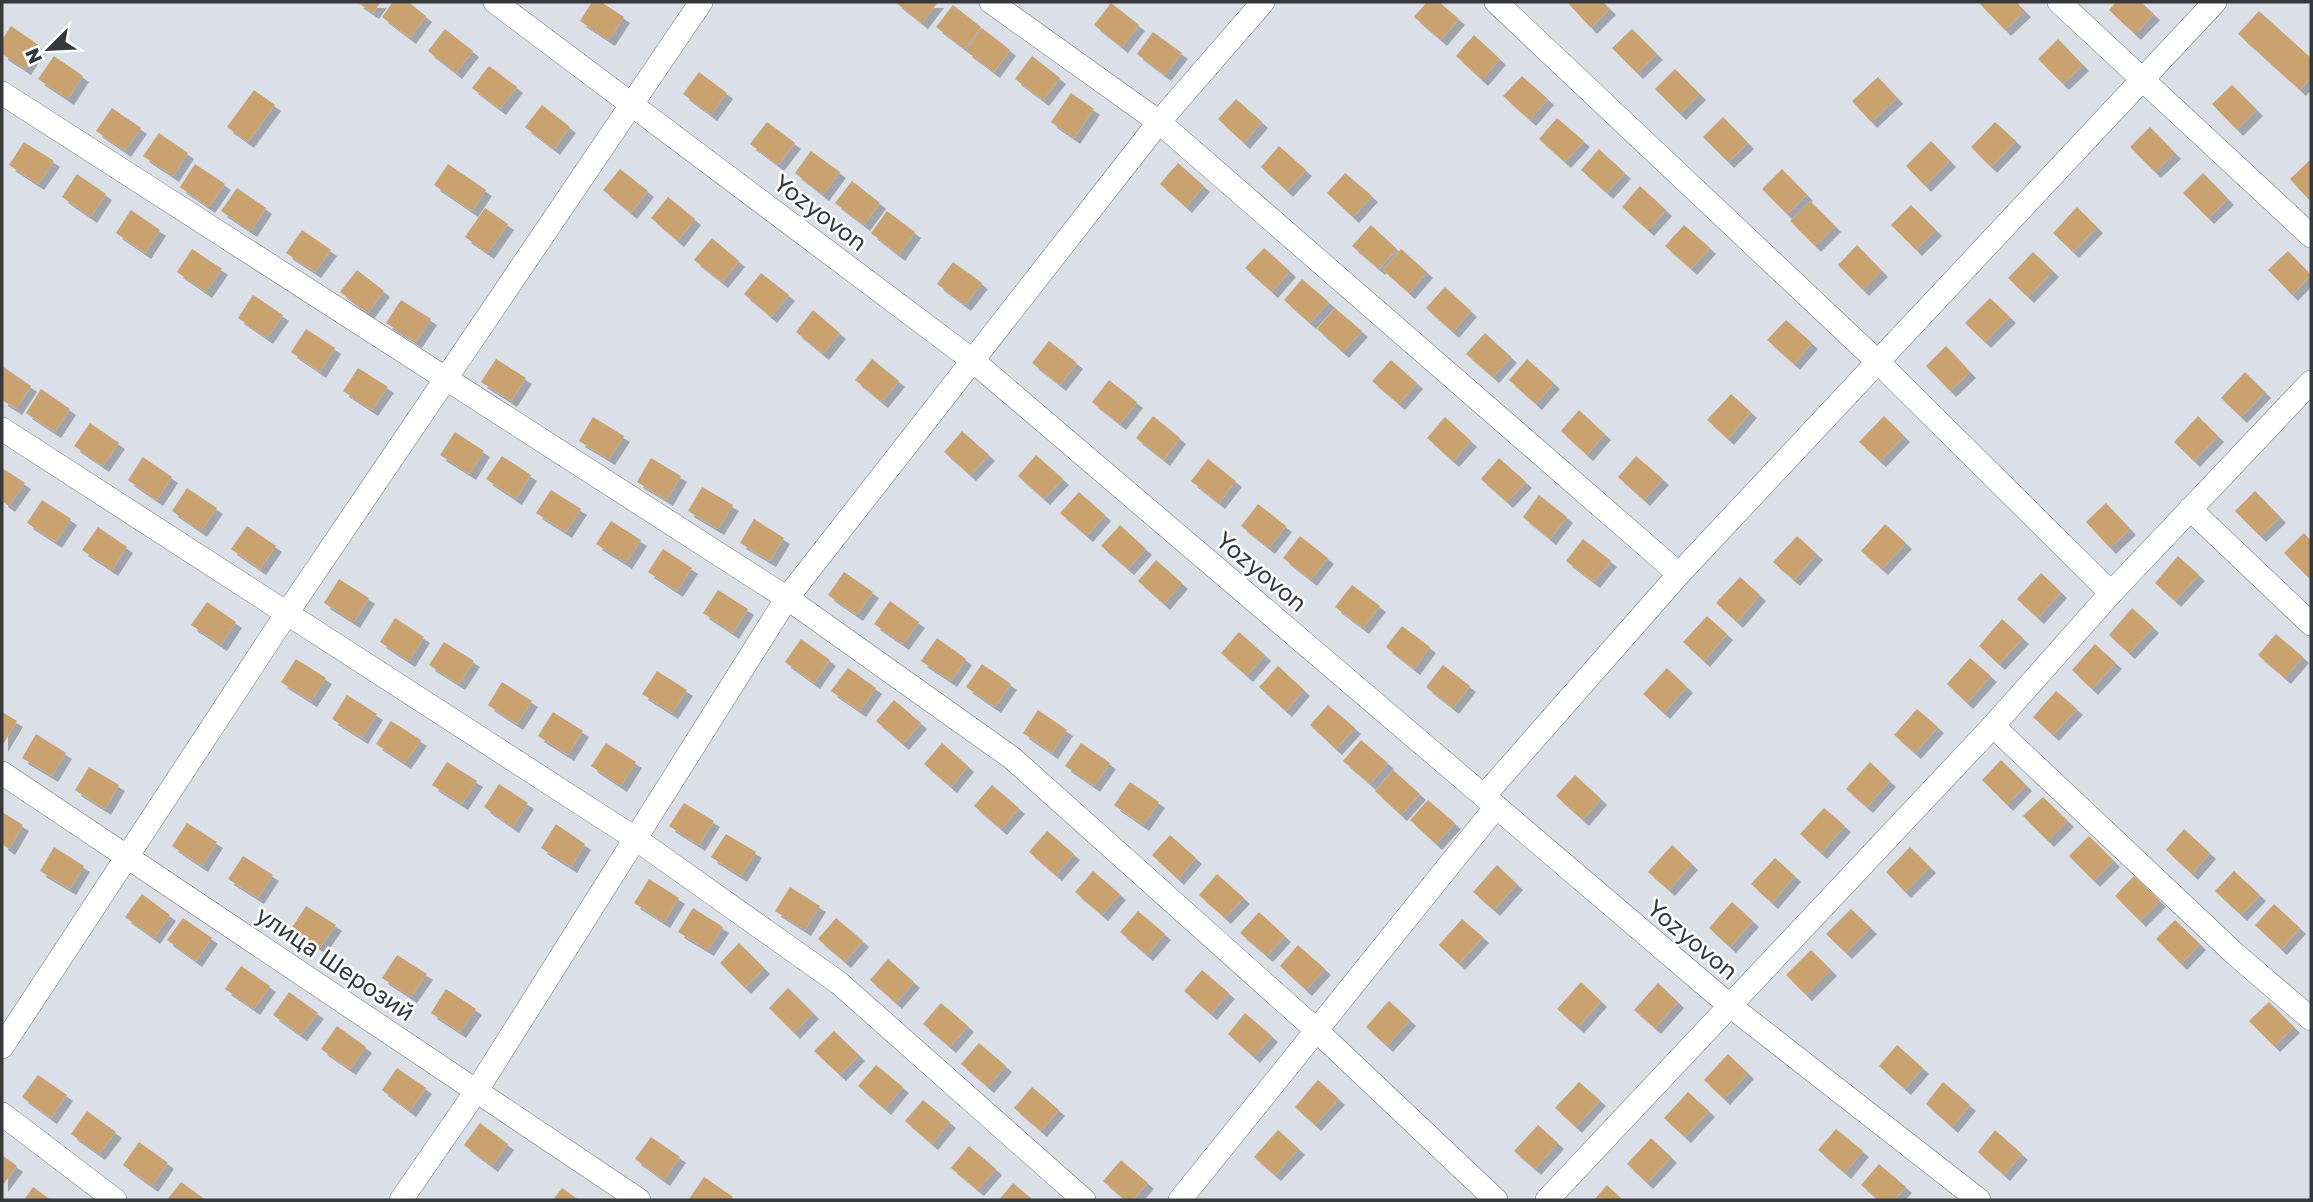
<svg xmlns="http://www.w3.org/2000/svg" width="2313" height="1202" font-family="'Golos Text',sans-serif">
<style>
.building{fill:#c9a270;filter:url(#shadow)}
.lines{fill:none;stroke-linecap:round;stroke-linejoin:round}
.street-casing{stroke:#6f727b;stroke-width:24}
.street{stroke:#fff;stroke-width:23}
.labels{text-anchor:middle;stroke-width:5;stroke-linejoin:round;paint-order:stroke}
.street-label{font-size:24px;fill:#36383c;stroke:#fff}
</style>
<defs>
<filter id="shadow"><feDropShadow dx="6" dy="6" stdDeviation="0" flood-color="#0004"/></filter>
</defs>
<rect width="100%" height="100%" fill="#dbdfe8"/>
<g class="building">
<polygon points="357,2 381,2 373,13"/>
<polygon points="393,2 408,2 426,16 410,38 382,17"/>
<polygon points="592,2 601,2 624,17 609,40 580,21"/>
<polygon points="895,2 938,2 922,23"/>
<polygon points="1427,2 1439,2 1459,19 1441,40 1414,17"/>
<polygon points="1567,2 1603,2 1610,9 1591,28"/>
<polygon points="1983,2 2016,2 2025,11 2005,30 1980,4"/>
<polygon points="2116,2 2141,2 2154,14 2135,34 2109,10"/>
<polygon points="1111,3 1139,25 1122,47 1094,25"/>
<polygon points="953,5 981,27 965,49 936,27"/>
<polygon points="2259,11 2311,58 2311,77 2300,90 2238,34"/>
<polygon points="11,26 40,46 25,69 2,54 2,40"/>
<polygon points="982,28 1010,50 994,72 966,51"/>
<polygon points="445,29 473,51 456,73 428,51"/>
<polygon points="1632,29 1657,54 1637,73 1612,48"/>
<polygon points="1153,32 1182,53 1165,75 1137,54"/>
<polygon points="1474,35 1500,59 1482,80 1456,56"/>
<polygon points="2058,39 2083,65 2063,84 2038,59"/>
<polygon points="54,56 83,76 68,99 38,79"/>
<polygon points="1032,56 1060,78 1043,100 1015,79"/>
<polygon points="489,66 517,87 500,109 472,88"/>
<polygon points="1675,69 1700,94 1680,114 1655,89"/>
<polygon points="699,72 727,93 711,115 683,94"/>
<polygon points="1522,76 1548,99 1530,120 1503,96"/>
<polygon points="1878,77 1897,98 1871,122 1852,101"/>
<polygon points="2232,85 2257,110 2237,130 2212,104"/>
<polygon points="254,90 275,105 248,142 227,127"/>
<polygon points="1071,93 1094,109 1074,138 1051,122"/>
<polygon points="1236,99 1262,122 1244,143 1218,119"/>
<polygon points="542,105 570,127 554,149 525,127"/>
<polygon points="112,108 141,128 125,151 96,131"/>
<polygon points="1723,117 1748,143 1728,162 1703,137"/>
<polygon points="1557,118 1584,141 1565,162 1539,139"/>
<polygon points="767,122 795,143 778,165 750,144"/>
<polygon points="1995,122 2016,141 1991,167 1971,147"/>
<polygon points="2150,127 2175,153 2155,172 2130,147"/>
<polygon points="159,133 188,153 173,176 143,156"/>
<polygon points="1931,141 1950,161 1925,186 1906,166"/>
<polygon points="24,142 54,161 38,184 9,165"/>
<polygon points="1279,146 1306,170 1287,191 1261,167"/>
<polygon points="1599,149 1625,173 1607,193 1581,170"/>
<polygon points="811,151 840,172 823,195 795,173"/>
<polygon points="2310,160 2311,161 2311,202 2290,179"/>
<polygon points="1178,163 1204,186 1186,207 1160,184"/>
<polygon points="195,164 225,184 209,207 180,187"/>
<polygon points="448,164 486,190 472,211 434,185"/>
<polygon points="620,169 648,191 631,213 603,190"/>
<polygon points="1782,169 1807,195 1787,214 1762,189"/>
<polygon points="1345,173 1372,196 1353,217 1327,193"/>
<polygon points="2203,173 2228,199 2208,218 2183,193"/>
<polygon points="77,174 106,194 91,217 62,197"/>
<polygon points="852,181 880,203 864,225 835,203"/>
<polygon points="1640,186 1666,210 1648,230 1622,207"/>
<polygon points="237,188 266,208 251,231 221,211"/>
<polygon points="668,197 695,219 678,241 651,218"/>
<polygon points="1810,201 1835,226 1815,246 1790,221"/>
<polygon points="1911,205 1936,230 1916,250 1891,225"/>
<polygon points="2077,207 2097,227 2073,252 2053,233"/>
<polygon points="485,208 508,224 488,253 465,237"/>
<polygon points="131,210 160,230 145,253 116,233"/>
<polygon points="887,211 915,232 899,255 871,233"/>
<polygon points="1371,225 1397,249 1379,269 1352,246"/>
<polygon points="1684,225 1710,248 1691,269 1665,246"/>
<polygon points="302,230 331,250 315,272 286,253"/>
<polygon points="712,238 739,261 722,282 694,260"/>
<polygon points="1857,245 1882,271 1863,290 1838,265"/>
<polygon points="1264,248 1290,271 1272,292 1245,268"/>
<polygon points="192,249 222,269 206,292 177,272"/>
<polygon points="1401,249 1427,272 1409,293 1383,270"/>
<polygon points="2288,251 2311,275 2292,295 2268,270"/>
<polygon points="2033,252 2053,271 2028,297 2008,278"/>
<polygon points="953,262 982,283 965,305 937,284"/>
<polygon points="357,270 384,291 368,313 340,292"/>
<polygon points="761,273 789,295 771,317 744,294"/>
<polygon points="1302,279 1329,302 1310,323 1284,300"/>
<polygon points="1445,287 1471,311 1453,332 1426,308"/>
<polygon points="253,295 283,315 267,338 238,318"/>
<polygon points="1990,298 2010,317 1985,342 1965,323"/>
<polygon points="401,300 431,319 416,342 386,323"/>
<polygon points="1335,308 1362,331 1343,352 1317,329"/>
<polygon points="813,310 840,333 823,354 796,332"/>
<polygon points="1786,320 1812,343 1794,364 1767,340"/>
<polygon points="306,329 335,348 320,372 291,352"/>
<polygon points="1485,333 1511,357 1493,377 1466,354"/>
<polygon points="1049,341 1077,363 1060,385 1032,363"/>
<polygon points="1946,346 1970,372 1950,391 1926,366"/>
<polygon points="496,359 526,378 511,401 481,382"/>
<polygon points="872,359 899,381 882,402 855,380"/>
<polygon points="1527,359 1554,383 1536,404 1509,380"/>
<polygon points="1391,360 1417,383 1399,404 1372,381"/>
<polygon points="2,366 31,386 16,409 2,400"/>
<polygon points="358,368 388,387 372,410 343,391"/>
<polygon points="2245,372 2265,392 2241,417 2221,398"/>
<polygon points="1109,380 1137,402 1120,424 1092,402"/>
<polygon points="41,389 70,409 55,432 26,413"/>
<polygon points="1731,394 1751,412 1728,439 1707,420"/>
<polygon points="1579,410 1605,434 1587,455 1561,431"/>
<polygon points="1153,416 1180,438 1164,460 1136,438"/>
<polygon points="1884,416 1904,436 1880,461 1859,442"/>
<polygon points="2198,416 2218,436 2194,461 2174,442"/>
<polygon points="593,417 624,436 609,459 579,441"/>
<polygon points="1445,417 1471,441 1453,461 1427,438"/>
<polygon points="90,423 119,443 103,466 74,446"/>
<polygon points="962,431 989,455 970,475 944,452"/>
<polygon points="455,432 484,451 470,474 440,455"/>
<polygon points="1036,455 1063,479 1044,499 1018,476"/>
<polygon points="502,456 531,475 516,499 486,479"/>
<polygon points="1636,456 1663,479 1644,500 1618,477"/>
<polygon points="143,457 172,477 157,500 128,480"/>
<polygon points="651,458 681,476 667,500 637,482"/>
<polygon points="1499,458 1526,482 1507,502 1481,479"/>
<polygon points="1208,459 1236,481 1219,503 1191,481"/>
<polygon points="2,468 25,483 9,506 2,501"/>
<polygon points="702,487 733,505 718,529 688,511"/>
<polygon points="187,488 217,508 201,531 172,511"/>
<polygon points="551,490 581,509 566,532 536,513"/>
<polygon points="2255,491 2280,517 2260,536 2235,511"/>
<polygon points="1079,492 1105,515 1087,536 1060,513"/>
<polygon points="1539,495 1567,517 1550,539 1523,517"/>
<polygon points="42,500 71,519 56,542 27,523"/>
<polygon points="2106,503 2130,529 2110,548 2086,522"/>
<polygon points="1258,504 1286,526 1269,548 1241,526"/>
<polygon points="754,519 784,538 770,561 740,543"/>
<polygon points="611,521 641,540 626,563 596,544"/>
<polygon points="1885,524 1906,543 1882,569 1861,551"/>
<polygon points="1120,525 1146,549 1128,569 1101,546"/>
<polygon points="247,526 276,546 260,569 231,549"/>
<polygon points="98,527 127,547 112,570 82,550"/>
<polygon points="2304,533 2311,541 2309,578 2284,553"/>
<polygon points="1300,536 1328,558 1311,580 1283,558"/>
<polygon points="1797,536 1817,554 1794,580 1773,562"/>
<polygon points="1583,539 1611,561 1594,582 1566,561"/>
<polygon points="663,549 692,568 677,591 648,572"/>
<polygon points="2178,556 2199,575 2175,601 2155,583"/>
<polygon points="1156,560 1182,583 1164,604 1138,581"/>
<polygon points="844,572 873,592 857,615 828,595"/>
<polygon points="2041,573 2061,592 2038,618 2017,599"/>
<polygon points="1740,577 1760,595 1737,622 1716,603"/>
<polygon points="339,579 369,598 354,622 324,603"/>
<polygon points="1352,585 1380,606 1363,628 1335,607"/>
<polygon points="718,590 748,609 733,633 703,613"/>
<polygon points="890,601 919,622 903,644 874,624"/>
<polygon points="207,602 236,622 221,645 191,625"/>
<polygon points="2132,608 2153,627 2129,653 2109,635"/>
<polygon points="1707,616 1727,634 1704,661 1683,642"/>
<polygon points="395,618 424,637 409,661 380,642"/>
<polygon points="2002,619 2023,638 1999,664 1979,646"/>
<polygon points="1402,626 1430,647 1414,669 1386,647"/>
<polygon points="1239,632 1265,655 1247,676 1221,653"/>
<polygon points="2276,634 2303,657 2285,678 2258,655"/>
<polygon points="937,638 966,659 951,681 921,661"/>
<polygon points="801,639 830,660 814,683 785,662"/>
<polygon points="444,642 474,661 459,684 429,665"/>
<polygon points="2095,644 2116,663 2092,689 2072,670"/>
<polygon points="1970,658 1991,676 1967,703 1947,684"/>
<polygon points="296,659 326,678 311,701 281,682"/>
<polygon points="982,664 1011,684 995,707 966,687"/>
<polygon points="1443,665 1470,686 1453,708 1426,687"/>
<polygon points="1278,666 1304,690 1286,711 1259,687"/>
<polygon points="848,668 876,688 860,711 831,691"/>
<polygon points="1667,668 1687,687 1664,713 1643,694"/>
<polygon points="657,671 687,690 672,713 642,694"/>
<polygon points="502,682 532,701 517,724 488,705"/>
<polygon points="2056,691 2077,709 2053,735 2033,717"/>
<polygon points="347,695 377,714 362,738 332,719"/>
<polygon points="894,700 921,723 903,744 876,721"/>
<polygon points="1328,705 1355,728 1336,749 1310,725"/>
<polygon points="1917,709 1938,727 1915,753 1894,735"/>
<polygon points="1038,710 1067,730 1052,753 1023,733"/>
<polygon points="2,712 17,721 2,746"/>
<polygon points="553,712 583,731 568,755 538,736"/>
<polygon points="391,721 421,740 405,763 376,744"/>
<polygon points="36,734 66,753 52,776 22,758"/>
<polygon points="1361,740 1388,763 1370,784 1343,761"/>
<polygon points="606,743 636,762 621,786 591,766"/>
<polygon points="942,743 968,766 951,787 924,764"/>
<polygon points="1081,743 1110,763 1094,786 1065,766"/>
<polygon points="2001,760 2026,785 2007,805 1982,780"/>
<polygon points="447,762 477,781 462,804 432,785"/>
<polygon points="1870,762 1890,781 1867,807 1846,789"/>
<polygon points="89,767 119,785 105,809 75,790"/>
<polygon points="1393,770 1420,794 1401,815 1375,791"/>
<polygon points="1575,775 1601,799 1583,820 1556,796"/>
<polygon points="1130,782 1159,802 1143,825 1114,805"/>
<polygon points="499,784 528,803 513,827 484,807"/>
<polygon points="992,785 1019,808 1001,829 974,806"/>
<polygon points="2043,797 2068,821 2048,841 2023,816"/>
<polygon points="1428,800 1455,823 1436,844 1410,820"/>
<polygon points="684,803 714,821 699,845 669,826"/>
<polygon points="1824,808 1845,826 1821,853 1800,834"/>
<polygon points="2,812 23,825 9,849 2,844"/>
<polygon points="187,823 217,842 202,866 172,846"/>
<polygon points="556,824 585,844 571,867 541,848"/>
<polygon points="2184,829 2210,853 2192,874 2166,850"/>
<polygon points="1047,831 1074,854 1056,875 1029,852"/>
<polygon points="726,834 756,852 741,876 711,857"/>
<polygon points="1170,835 1196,858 1178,879 1152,855"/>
<polygon points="2089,836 2114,861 2094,881 2069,856"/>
<polygon points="1672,845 1692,864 1669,890 1648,872"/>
<polygon points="54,847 84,866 70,889 40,871"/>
<polygon points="1910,847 1930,867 1905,892 1886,872"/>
<polygon points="243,856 273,875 258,898 228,879"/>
<polygon points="1775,858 1795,876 1772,903 1751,884"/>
<polygon points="1497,865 1517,884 1494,910 1473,892"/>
<polygon points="1093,871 1120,894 1102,915 1075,892"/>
<polygon points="2234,871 2260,895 2241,915 2215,891"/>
<polygon points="1217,874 1244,898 1225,918 1199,895"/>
<polygon points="2134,876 2160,901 2140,921 2115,896"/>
<polygon points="649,879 679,898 664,922 634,903"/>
<polygon points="790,887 820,906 805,930 775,911"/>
<polygon points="142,894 170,915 154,938 125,917"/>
<polygon points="1732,902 1753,921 1730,947 1709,928"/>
<polygon points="2274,904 2300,928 2281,949 2255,925"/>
<polygon points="306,906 336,925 320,948 291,929"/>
<polygon points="693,908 723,927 708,950 678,932"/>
<polygon points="1851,909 1871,928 1846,953 1826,934"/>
<polygon points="1138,911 1165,934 1147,955 1120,932"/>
<polygon points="1259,912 1285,936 1267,956 1240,933"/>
<polygon points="183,918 212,938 196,961 167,940"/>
<polygon points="836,918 863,941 845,962 818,939"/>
<polygon points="1462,919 1483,937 1459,964 1439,945"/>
<polygon points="2175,920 2200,944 2181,964 2156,939"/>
<polygon points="739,943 764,968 745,988 720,963"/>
<polygon points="1298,945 1325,969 1306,990 1280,966"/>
<polygon points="1811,950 1831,970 1806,995 1786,975"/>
<polygon points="397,955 427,974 411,997 382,978"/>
<polygon points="888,959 914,982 896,1003 870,980"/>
<polygon points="241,966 270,986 254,1009 225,989"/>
<polygon points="1202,970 1229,993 1211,1014 1184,991"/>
<polygon points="1581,982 1601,1001 1578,1027 1557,1009"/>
<polygon points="1658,983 1678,1002 1655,1028 1634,1010"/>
<polygon points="788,988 813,1013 794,1033 769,1008"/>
<polygon points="446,989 476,1009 460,1032 431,1013"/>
<polygon points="289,992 318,1013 301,1035 273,1015"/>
<polygon points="1389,1001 1410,1020 1387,1046 1366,1027"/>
<polygon points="2269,1002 2294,1027 2274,1046 2249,1021"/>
<polygon points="941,1003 968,1026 950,1047 923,1024"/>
<polygon points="1245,1013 1272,1036 1254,1057 1228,1034"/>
<polygon points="337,1026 366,1047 350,1069 321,1049"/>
<polygon points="834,1031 859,1055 840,1075 814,1051"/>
<polygon points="979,1043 1006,1066 988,1087 961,1064"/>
<polygon points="1897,1045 1923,1068 1905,1089 1879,1066"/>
<polygon points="1728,1054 1748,1073 1724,1099 1704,1080"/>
<polygon points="876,1065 903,1087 885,1109 858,1086"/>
<polygon points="397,1068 426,1088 410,1111 382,1090"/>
<polygon points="38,1075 67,1095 51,1118 22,1097"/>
<polygon points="1318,1080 1339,1099 1315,1125 1295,1107"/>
<polygon points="1579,1082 1600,1100 1576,1127 1555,1108"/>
<polygon points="1943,1082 1970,1105 1952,1127 1926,1104"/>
<polygon points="1032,1087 1059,1110 1041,1131 1014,1108"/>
<polygon points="1688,1092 1709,1111 1685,1137 1664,1118"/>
<polygon points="923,1100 950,1122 932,1144 905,1121"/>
<polygon points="87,1111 116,1132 99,1154 71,1134"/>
<polygon points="480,1123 508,1144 492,1166 464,1145"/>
<polygon points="1538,1125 1558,1143 1535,1169 1514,1151"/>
<polygon points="1836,1129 1863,1151 1845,1173 1818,1150"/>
<polygon points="1278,1130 1299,1149 1275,1175 1254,1157"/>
<polygon points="1995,1130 2022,1154 2004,1175 1978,1152"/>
<polygon points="651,1137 680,1157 664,1180 635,1159"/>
<polygon points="1651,1138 1671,1157 1647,1183 1627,1164"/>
<polygon points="139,1142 168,1163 152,1186 123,1165"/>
<polygon points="969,1146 996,1169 978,1190 951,1168"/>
<polygon points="2,1155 17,1166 2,1186"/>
<polygon points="1121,1160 1148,1183 1133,1200 1125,1200 1103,1181"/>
<polygon points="1879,1164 1906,1187 1894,1200 1879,1200 1861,1185"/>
<polygon points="704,1177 733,1197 731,1200 689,1199"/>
<polygon points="181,1182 206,1200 167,1200"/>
<polygon points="1013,1183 1033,1200 999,1200"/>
<polygon points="1607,1185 1623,1200 1594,1200"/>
<polygon points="33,1187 51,1200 24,1200"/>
<polygon points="562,1188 579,1200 553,1200"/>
</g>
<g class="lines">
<defs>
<g id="street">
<polyline points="495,2 972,360 1729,1005 1979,1200"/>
<polyline points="991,2 1159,122 1679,574"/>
<polyline points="1496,2 1879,363 2111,593"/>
<polyline points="2059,2 2311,236"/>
<polyline points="2,93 787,598 1012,758 1315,1029 1496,1200"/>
<polyline points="2,429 636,839 839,983 1084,1200"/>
<polyline points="2190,509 2311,624"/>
<polyline points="1993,726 2235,954 2311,1019"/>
<polyline points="2,773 639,1200"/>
<polyline points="1484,796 1679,574 2215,2"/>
<polyline points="2,1047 287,613 701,2"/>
<polyline points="2,1114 115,1200"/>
<polyline points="401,1200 477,1090 787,598 1159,122 1263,2"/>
<polyline points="1180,1200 1496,807"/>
<polyline points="1547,1200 1993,726 2111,593 2311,382"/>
</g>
</defs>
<use href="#street" class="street-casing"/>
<use href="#street" class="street"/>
</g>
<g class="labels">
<g class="street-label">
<text transform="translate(820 213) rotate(37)" y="8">Yozyovon</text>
<text transform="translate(1261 572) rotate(40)" y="8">Yozyovon</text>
<text transform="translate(1692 940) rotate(40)" y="8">Yozyovon</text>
<text transform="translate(335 964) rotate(34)" y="8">улица Шерозий</text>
</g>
</g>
<rect width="2313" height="1202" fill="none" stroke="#36383c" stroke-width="7"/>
<g transform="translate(49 49) rotate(246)" stroke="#ffffff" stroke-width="5" paint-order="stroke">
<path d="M0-5L12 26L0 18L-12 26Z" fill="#36383c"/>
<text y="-10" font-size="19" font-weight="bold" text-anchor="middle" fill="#36383c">N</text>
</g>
</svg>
